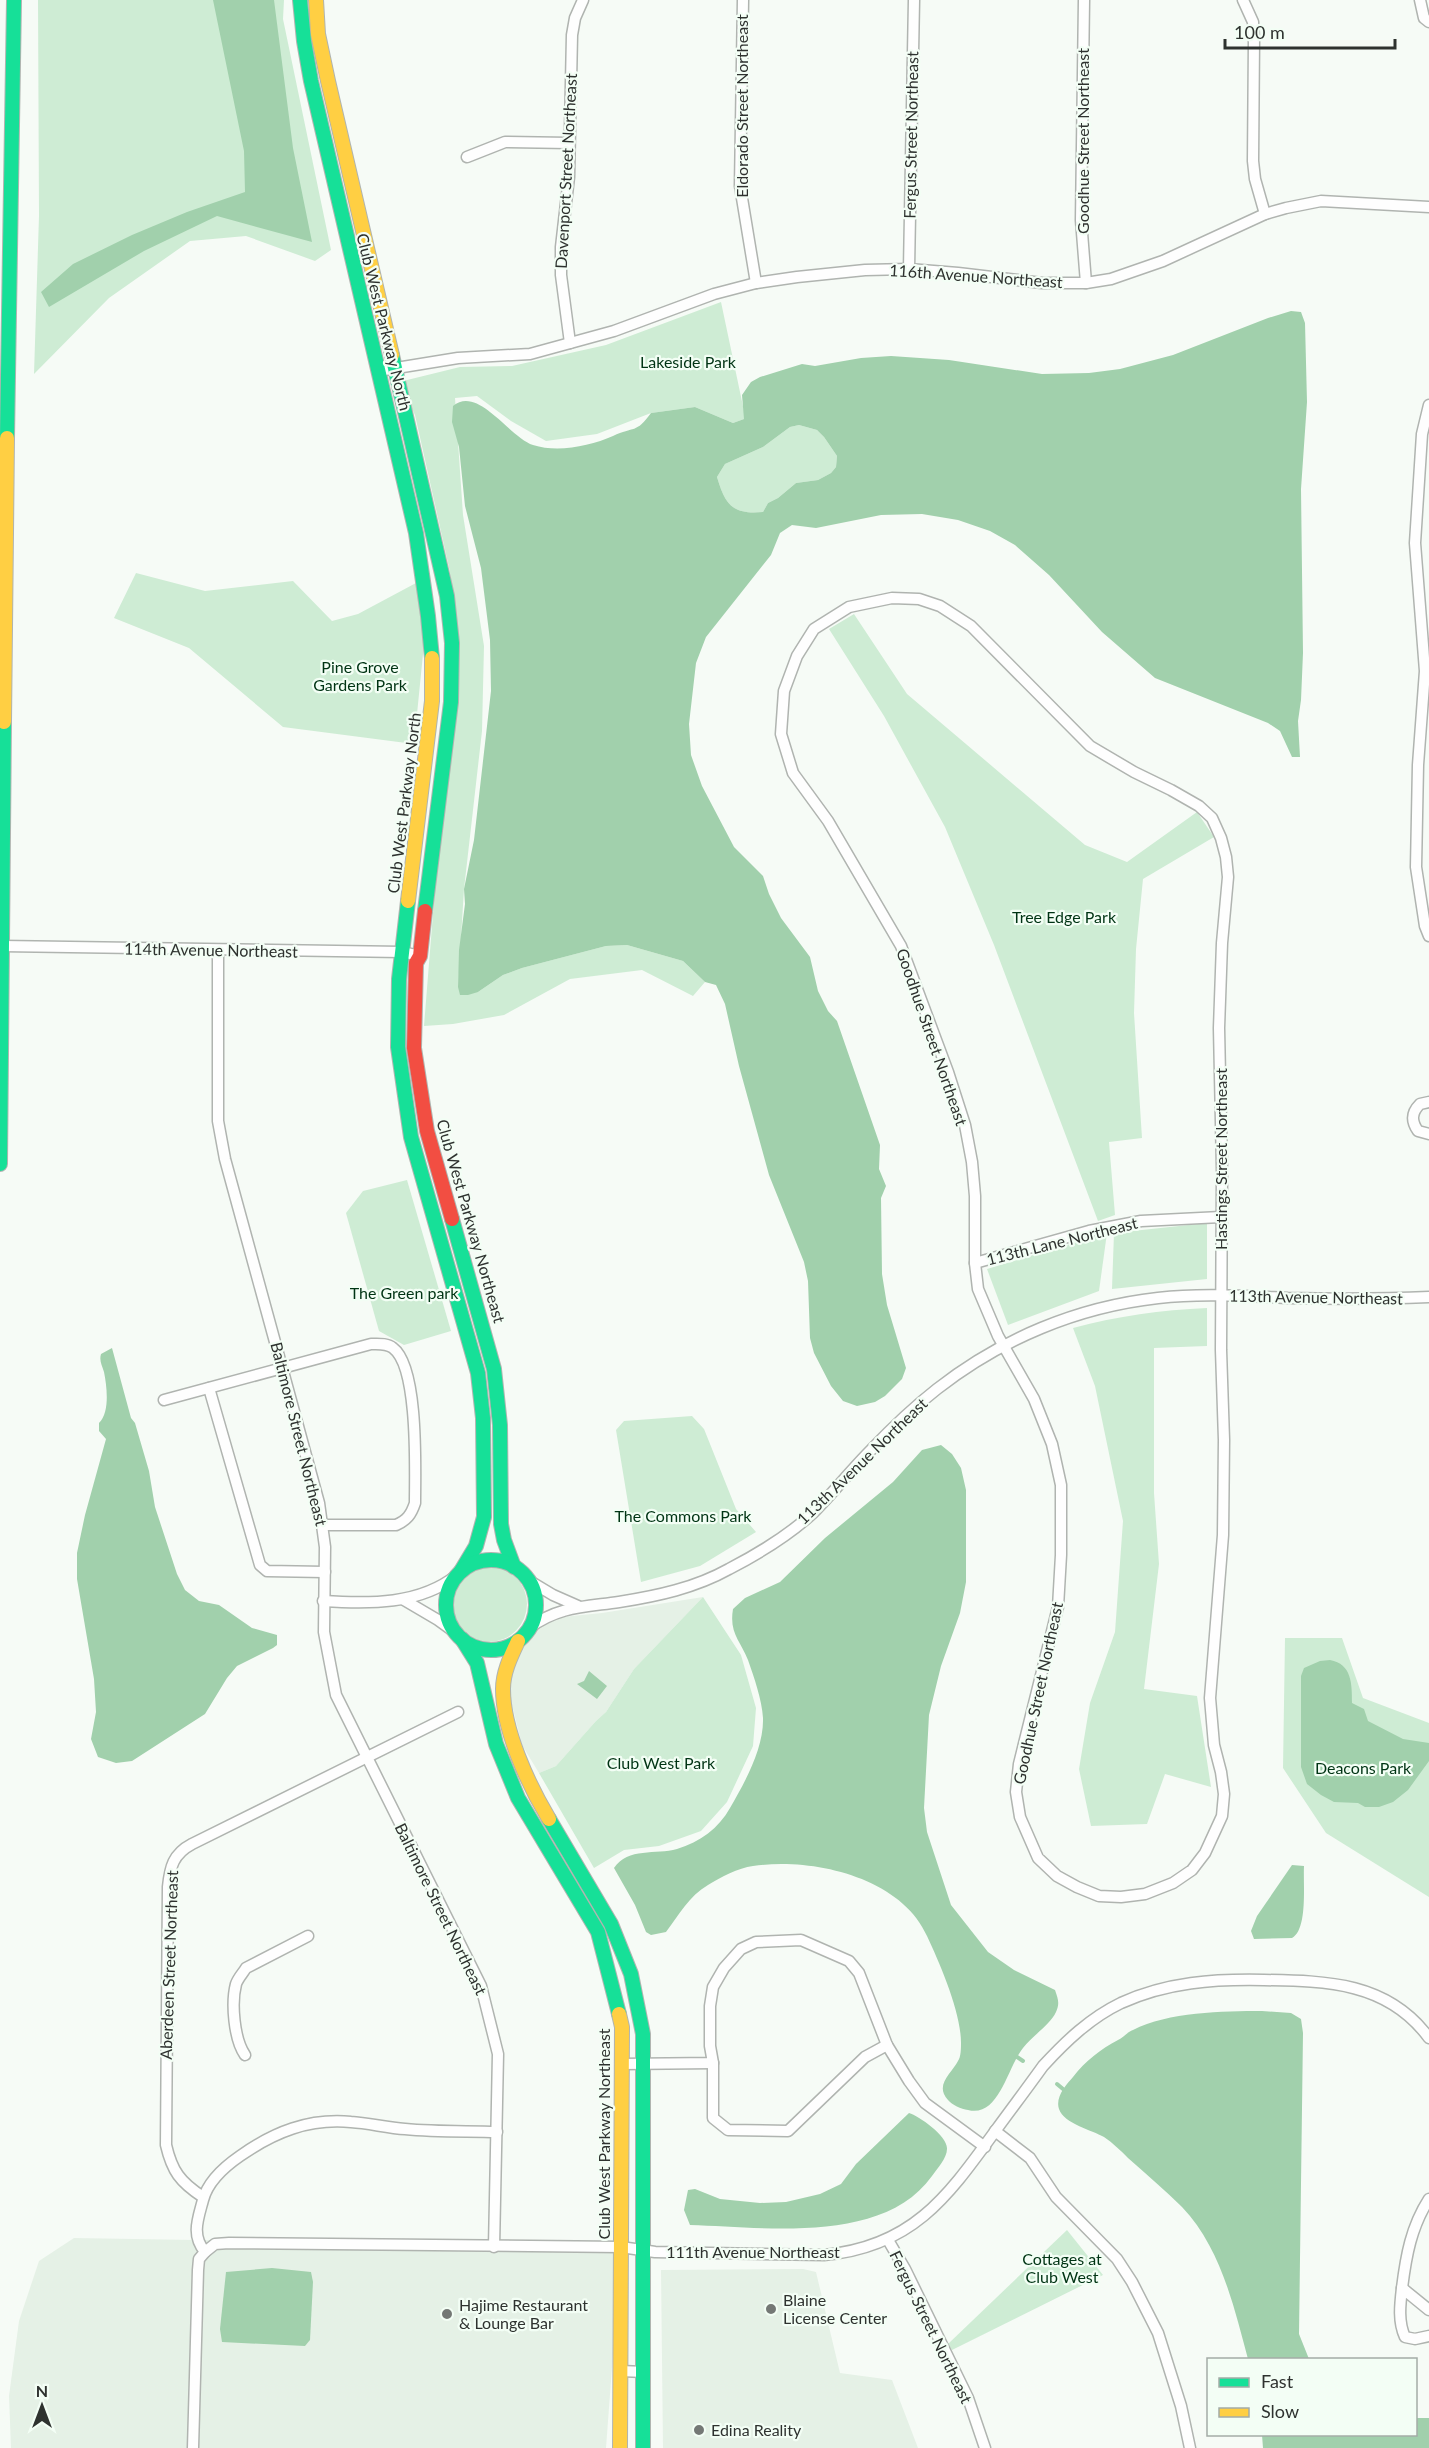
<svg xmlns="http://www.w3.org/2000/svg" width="1429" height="2448" font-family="Lato,sans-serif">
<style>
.built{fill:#e5f1e6}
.green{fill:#ceecd4}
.water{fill:#a1d0ac;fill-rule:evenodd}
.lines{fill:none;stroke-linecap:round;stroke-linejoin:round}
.stream{stroke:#a1d0ac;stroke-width:4}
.street-casing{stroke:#b0b4b0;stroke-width:13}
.fast-casing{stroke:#b0b4b0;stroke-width:16}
.slow-casing{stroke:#b0b4b0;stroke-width:16}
.jam-casing{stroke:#b0b4b0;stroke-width:16}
.street{stroke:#fefefe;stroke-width:10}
.fast{stroke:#16e098;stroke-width:14}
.slow{stroke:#ffcf43;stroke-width:14}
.jam{stroke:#f24e42;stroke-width:14}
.poi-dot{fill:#747875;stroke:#f3fef5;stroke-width:2}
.labels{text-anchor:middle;stroke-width:4.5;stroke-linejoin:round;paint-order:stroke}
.street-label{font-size:16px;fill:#2e322f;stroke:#f3fef5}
.park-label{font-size:16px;fill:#003414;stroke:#f3fef5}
.poi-label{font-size:16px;fill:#2e322f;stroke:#f3fef5;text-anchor:start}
</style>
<rect width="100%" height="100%" fill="#f6fbf6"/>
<g class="built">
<polygon points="703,1597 634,1669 606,1712 596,1721 556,1766 539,1773 522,1745 508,1689 515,1654 526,1636 544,1623 562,1617 602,1613"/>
<polygon points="74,2238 621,2247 606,2448 11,2448 9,2396 19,2321 39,2261"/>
<polygon points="803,2269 816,2272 840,2373 892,2380 918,2448 663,2448 661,2270"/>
</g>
<g class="green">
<polygon points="38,0 284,0 283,19 331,250 315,261 246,236 190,241 109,298 34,374 39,216"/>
<polygon points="721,302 744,411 744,419 733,423 695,407 651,413 597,434 546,441 511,421 477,396 455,398 463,515 484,646 482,731 464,889 458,987 478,992 503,975 522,968 606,946 627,945 683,961 705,982 693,996 642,970 570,979 504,1015 453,1024 424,1026 436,876 457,675 450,572 415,415 399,382 460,367 512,366 606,345"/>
<path d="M799 425 817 430 824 437 837 456 836 467 831 473 818 480 796 483 778 498 768 503 763 512C732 515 725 504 717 477L725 464 763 447 790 427Z"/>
<polygon points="136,573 205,591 293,581 332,621 358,614 416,583 424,644 414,744 283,727 189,648 114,618"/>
<polygon points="854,614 907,694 1085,845 1127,862 1197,812 1214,837 1143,879 1136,949 1134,1013 1142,1138 1109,1142 1115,1215 1098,1221 994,945 945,827 884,716 829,629"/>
<polygon points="407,1180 451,1331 404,1345 379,1331 346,1213 363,1191"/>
<polygon points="1207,1223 1207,1279 1112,1289 1114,1233"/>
<polygon points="1107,1233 1099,1291 1008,1325 987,1269"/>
<path d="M1207 1308V1346L1154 1348V1493L1159 1564 1144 1689 1197 1696 1211 1787 1165 1774 1147 1824 1091 1826 1079 1769 1090 1703 1115 1632 1123 1521 1095 1386 1073 1328C1118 1316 1161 1310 1207 1308Z"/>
<polygon points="692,1416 704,1429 736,1509 756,1532 700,1566 641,1582 616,1430 624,1421"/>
<circle cx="489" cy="1604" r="38"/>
<polygon points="703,1597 741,1655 756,1708 753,1746 727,1802 701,1831 659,1846 624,1850 594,1868 539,1773 556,1766 596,1721 606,1712 634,1669"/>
<polygon points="1285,1638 1342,1638 1363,1698 1429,1723 1429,1897 1326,1833 1283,1768"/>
<polygon points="1067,2230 1103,2275 952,2350 948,2344"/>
</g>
<g class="water">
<polygon points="213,0 274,0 293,148 312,242 217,216 144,251 49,307 41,292 73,264 132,235 187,212 245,192 244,151"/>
<path d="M1291 311 1301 312 1305 323 1307 402 1301 489 1303 653 1301 700 1298 721 1300 757H1292L1280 731 1268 723 1155 678 1102 632 1049 575 1015 545 990 531 958 520 922 514 881 515 816 528 792 525 780 533 771 555 706 637 696 663 689 724 691 755 702 786 734 847 763 876 769 894 781 918 810 957 818 991 828 1011 837 1021 880 1145 879 1169 886 1186 881 1198 882 1274 887 1305 906 1368 902 1379 885 1396 875 1402 857 1406 843 1401 831 1386 814 1353 810 1338 808 1281 804 1262 769 1175 739 1066 725 1004 716 985 705 982 683 961 627 945 606 946 522 968 503 975 478 992 468 995H460L458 987 459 950 465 904 464 889 474 840 491 691 490 640 481 568 465 506 459 447 452 422 453 406C478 385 509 437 533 445 558 453 590 446 613 436 634 426 636 434 651 413L695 407 733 423 744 419 742 395 751 382 760 377 802 364 815 366 861 358 891 356 949 360 1042 374 1089 373 1120 369 1173 355 1268 318ZM799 425 817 430 824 437 837 456 836 467 831 473 818 480 796 483 778 498 768 503 763 512C732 515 725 504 717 477L725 464 763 447 790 427Z"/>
<path d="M112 1348 131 1418 135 1423 149 1471 155 1507 177 1574 185 1590 199 1601 219 1605 252 1628 277 1635V1645L273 1648 237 1666 227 1678 205 1714 132 1761 116 1763 98 1757 91 1739 96 1712 94 1679 77 1579V1553L85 1515 106 1439 99 1431V1423C110 1412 107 1387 104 1372 102 1365 99 1361 101 1354Z"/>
<path d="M941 1445 952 1454 961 1468 966 1490V1582L960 1613 941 1666 929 1715 924 1808 927 1832 951 1905 988 1952 1014 1970 1055 1990C1058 1999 1060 2003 1056 2012 1050 2025 1032 2036 1023 2048 1007 2068 999 2118 968 2110 961 2109 952 2105 948 2100 934 2085 952 2073 958 2061 961 2057 961 2048 961 2043 961 2012 940 1964 927 1936 901 1877 812 1857 753 1866 738 1868 721 1877 708 1885 689 1896 679 1915 666 1932L651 1935 646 1932 635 1905 614 1868C628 1847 656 1855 677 1849 700 1842 719 1828 730 1808 745 1782 764 1748 763 1718 762 1700 754 1677 748 1660 740 1640 729 1633 733 1609L745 1598 780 1582 825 1538 893 1482 922 1450Z"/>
<path d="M1330 1660C1352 1664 1352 1684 1352 1703L1364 1709 1368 1721 1403 1739 1429 1743V1761L1408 1790 1393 1802 1379 1807H1365L1358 1803 1334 1802 1321 1795 1307 1784 1301 1767V1676L1304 1668 1320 1661Z"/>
<polygon points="589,1671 607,1686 597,1699 577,1684 584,1681"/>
<path d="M1292 1865 1304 1866C1303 1884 1308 1929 1292 1938L1254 1939 1251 1931 1257 1916Z"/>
<path d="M1262 2011 1291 2013 1301 2019 1303 2033 1299 2334 1309 2359H1248C1234 2307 1221 2248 1182 2207 1165 2190 1146 2174 1128 2158 1121 2151 1113 2143 1104 2137 1092 2130 1064 2124 1059 2109 1055 2097 1066 2085 1073 2077 1085 2061 1101 2049 1118 2040 1123 2038 1127 2032 1133 2030 1168 2012 1223 2011 1262 2011Z"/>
<path d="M909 2113C919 2116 948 2136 947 2149 947 2158 937 2169 932 2176 883 2245 763 2227 690 2225L684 2210 688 2190 695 2189 720 2199 760 2203 786 2202 820 2194 841 2184 856 2164Z"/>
<polygon points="272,2268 311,2272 313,2282 310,2340 305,2346 222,2342 220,2329 226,2272"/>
<polygon points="1416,2418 1429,2418 1429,2448 1263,2448 1262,2435 1416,2434"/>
</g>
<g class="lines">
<g class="stream">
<polyline points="1017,2057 1023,2061"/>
<polyline points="1057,2084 1063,2089"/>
</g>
<defs>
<g id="street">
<polyline points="743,0 740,186 756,283"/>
<polyline points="1084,0 1081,220 1086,283"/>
<polyline points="1243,0 1253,22 1254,39 1253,161 1255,179 1265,214"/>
<polyline points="1420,0 1424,18 1429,22"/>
<polyline points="467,157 505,142 569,143"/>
<polyline points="909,269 914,0"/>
<polyline points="570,343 561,275 561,247 569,177 572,35 575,18 583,0"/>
<polyline points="378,371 458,358 530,354 614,331 714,294 756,283 797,277 865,270 909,269 958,273 1042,283 1086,283 1111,279 1163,261 1265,214 1286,208 1321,201 1429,207"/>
<polyline points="1429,405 1422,434 1415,543 1425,671 1418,765 1416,867 1425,926 1429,936"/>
<polygon points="892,598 919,599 940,606 971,626 1090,746 1134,772 1171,790 1199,806 1212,818 1221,838 1226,857 1228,877 1222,943 1219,1028 1222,1170 1221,1350 1224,1440 1223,1535 1210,1698 1214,1745 1221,1772 1224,1794 1222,1816 1205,1853 1192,1870 1173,1883 1145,1894 1121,1897 1099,1896 1077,1887 1057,1876 1038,1858 1020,1817 1016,1792 1019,1764 1058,1607 1061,1555 1061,1485 1052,1444 1034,1399 998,1336 978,1289 975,1263 975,1196 972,1162 965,1125 948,1072 901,946 828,821 793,773 781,734 784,691 797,656 814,629 849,607"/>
<polyline points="2,946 402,952 420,956"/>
<polyline points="218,950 218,1121 225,1159 319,1503 325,1547 324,1632 336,1695 481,1986 498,2054 494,2247"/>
<path d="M1429 1102 1420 1104C1411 1113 1411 1121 1418 1131L1429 1134"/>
<polyline points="975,1263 1089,1231 1141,1221 1221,1217"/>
<polyline points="209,1388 260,1565 267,1571 325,1572"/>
<path d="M164 1400 371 1344C378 1344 387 1343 393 1348 419 1367 415 1472 415 1503 411 1515 407 1520 396 1525H322"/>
<polyline points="528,1580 553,1595 578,1606"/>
<polyline points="404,1600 438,1620 456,1633"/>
<path d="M323 1601C369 1604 420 1605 457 1575"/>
<path d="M529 1628C559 1606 585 1607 619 1602 657 1596 695 1588 729 1569 758 1554 789 1535 813 1513 833 1493 851 1470 871 1450 891 1429 914 1407 937 1389 1001 1339 1077 1307 1158 1298 1201 1293 1245 1296 1288 1298 1335 1299 1382 1299 1429 1297"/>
<path d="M245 2055C234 2039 231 2003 236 1984 238 1978 243 1973 246 1968L308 1936"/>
<polyline points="713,2063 713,2118 728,2130 788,2131 865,2057 887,2045"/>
<polyline points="622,2064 713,2063 710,2046 710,2006 713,1987 724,1968 741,1949 756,1942 801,1940 849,1961 859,1973 887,2045 909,2081 925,2103 985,2147"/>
<polyline points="995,2131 1030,2158 1056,2197 1117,2259 1132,2282 1158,2333 1181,2406 1190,2448"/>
<path d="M203 2197C180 2182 172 2171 166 2145L168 1887C170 1867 173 1854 192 1844L458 1712"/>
<polyline points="888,2240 905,2269 968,2398 985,2448"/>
<path d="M205 2252 215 2244 229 2243 621 2247 655 2252 824 2255C913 2247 948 2196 996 2130 1012 2108 1028 2087 1043 2066 1066 2041 1090 2018 1121 2003 1167 1982 1214 1979 1264 1980 1327 1981 1388 1982 1429 2038"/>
<path d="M1402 2288C1406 2256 1411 2227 1429 2199"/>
<path d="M1429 2310 1402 2288C1400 2305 1398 2322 1405 2337L1415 2339 1429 2336"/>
<polyline points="621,2371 644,2372"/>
<path d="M193 2448 198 2270 199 2259 205 2252C191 2235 198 2219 203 2200 208 2181 224 2167 240 2156 274 2132 309 2118 351 2122 369 2123 387 2128 405 2129 436 2132 466 2131 497 2132"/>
</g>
<g id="fast">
<polyline points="300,0 304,41 311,81 416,533 428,616 432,658"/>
<polyline points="392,355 447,596 452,643 451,702 425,911"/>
<polyline points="7,438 14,0"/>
<polyline points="408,901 399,979 398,1047 411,1137 478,1373 483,1418 484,1517 476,1546 461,1571"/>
<polyline points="0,1164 4,722"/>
<polyline points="452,1219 494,1369 500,1425 501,1524 504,1540 514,1567"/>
<circle cx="491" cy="1605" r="45"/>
<polyline points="462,1639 477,1663 496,1744 518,1798 598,1932 619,2014"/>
<polyline points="549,1819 611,1924 631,1974 643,2034 643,2448"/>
</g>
<g id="slow">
<polyline points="316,0 318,34 328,81 392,355"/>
<polyline points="4,722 7,438"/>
<polyline points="408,901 432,701 432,658"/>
<path d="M518 1641C511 1656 503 1672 503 1689 503 1730 528 1784 549 1819"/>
<polyline points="619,2014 622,2027 620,2448"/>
</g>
<polyline id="jam" points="425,911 420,956 416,963 414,1048 427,1131 452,1219"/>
</defs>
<use href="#street" class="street-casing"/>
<use href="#fast" class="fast-casing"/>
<use href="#slow" class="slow-casing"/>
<use href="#jam" class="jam-casing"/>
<use href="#street" class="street"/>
<use href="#fast" class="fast"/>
<use href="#slow" class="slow"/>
<use href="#jam" class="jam"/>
</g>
<g class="poi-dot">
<circle cx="771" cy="2309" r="6"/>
<circle cx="447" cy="2314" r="6"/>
<circle cx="699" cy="2430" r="6"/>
</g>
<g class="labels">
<g class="street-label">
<text transform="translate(742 106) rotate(-90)" y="6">Eldorado Street Northeast</text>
<text transform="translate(911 135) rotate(-89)" y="6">Fergus Street Northeast</text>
<text transform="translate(1083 141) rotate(-90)" y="6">Goodhue Street Northeast</text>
<text transform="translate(566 171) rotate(-87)" y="6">Davenport Street Northeast</text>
<text transform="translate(976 276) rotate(4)" y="6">116th Avenue Northeast</text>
<text transform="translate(384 322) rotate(76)" y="6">Club West Parkway North</text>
<text transform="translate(404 803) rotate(-83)" y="6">Club West Parkway North</text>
<text transform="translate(211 950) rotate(1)" y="6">114th Avenue Northeast</text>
<text transform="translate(932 1037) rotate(71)" y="6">Goodhue Street Northeast</text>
<text transform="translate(1221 1159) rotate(-90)" y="6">Hastings Street Northeast</text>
<text transform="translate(471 1221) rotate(74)" y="6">Club West Parkway Northeast</text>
<text transform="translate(1062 1241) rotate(-14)" y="6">113th Lane Northeast</text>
<text transform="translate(1316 1297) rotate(1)" y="6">113th Avenue Northeast</text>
<text transform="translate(299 1434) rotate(76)" y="6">Baltimore Street Northeast</text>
<text transform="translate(862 1461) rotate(-44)" y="6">113th Avenue Northeast</text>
<text transform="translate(1038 1693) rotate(-78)" y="6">Goodhue Street Northeast</text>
<text transform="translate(441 1909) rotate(64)" y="6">Baltimore Street Northeast</text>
<text transform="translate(169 1965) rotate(-88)" y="6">Aberdeen Street Northeast</text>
<text transform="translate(604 2134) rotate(-90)" y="6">Club West Parkway Northeast</text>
<text x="753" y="2258">111th Avenue Northeast</text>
<text transform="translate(931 2327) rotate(64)" y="6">Fergus Street Northeast</text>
</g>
<g class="park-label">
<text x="688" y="368">Lakeside Park</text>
<text x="360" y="673">Pine Grove<tspan x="360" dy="18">Gardens Park</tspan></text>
<text x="1064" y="923">Tree Edge Park</text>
<text x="404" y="1299">The Green park</text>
<text x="683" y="1522">The Commons Park</text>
<text x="661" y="1769">Club West Park</text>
<text x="1363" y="1774">Deacons Park</text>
<text x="1062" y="2265">Cottages at<tspan x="1062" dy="18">Club West</tspan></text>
</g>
<g class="poi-label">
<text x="783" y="2306">Blaine<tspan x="783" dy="18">License Center</tspan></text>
<text x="459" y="2311">Hajime Restaurant<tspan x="459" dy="18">&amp; Lounge Bar</tspan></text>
<text x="711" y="2436">Edina Reality</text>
</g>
</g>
<rect x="1207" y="2358" width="210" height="78" fill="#f3fef5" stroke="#a4aca6" stroke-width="1.5"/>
<rect x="1219" y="2378" width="30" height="9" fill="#16e098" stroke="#a4aca6" stroke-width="1.5"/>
<text x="1261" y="2388" font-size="18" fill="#2e322f">Fast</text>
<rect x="1219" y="2408" width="30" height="9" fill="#ffcf43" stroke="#a4aca6" stroke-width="1.5"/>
<text x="1261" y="2418" font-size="18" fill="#2e322f">Slow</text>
<g transform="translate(42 2406)" stroke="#f3fef5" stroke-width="4.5" paint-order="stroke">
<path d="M0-4.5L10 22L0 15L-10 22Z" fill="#2e322f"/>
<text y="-9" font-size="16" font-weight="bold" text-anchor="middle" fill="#2e322f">N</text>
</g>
<path d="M1225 39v9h170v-9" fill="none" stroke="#2e322f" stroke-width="3"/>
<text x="1234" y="39" font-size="18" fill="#2e322f" stroke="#f3fef5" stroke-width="4.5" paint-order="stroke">100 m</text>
</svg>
